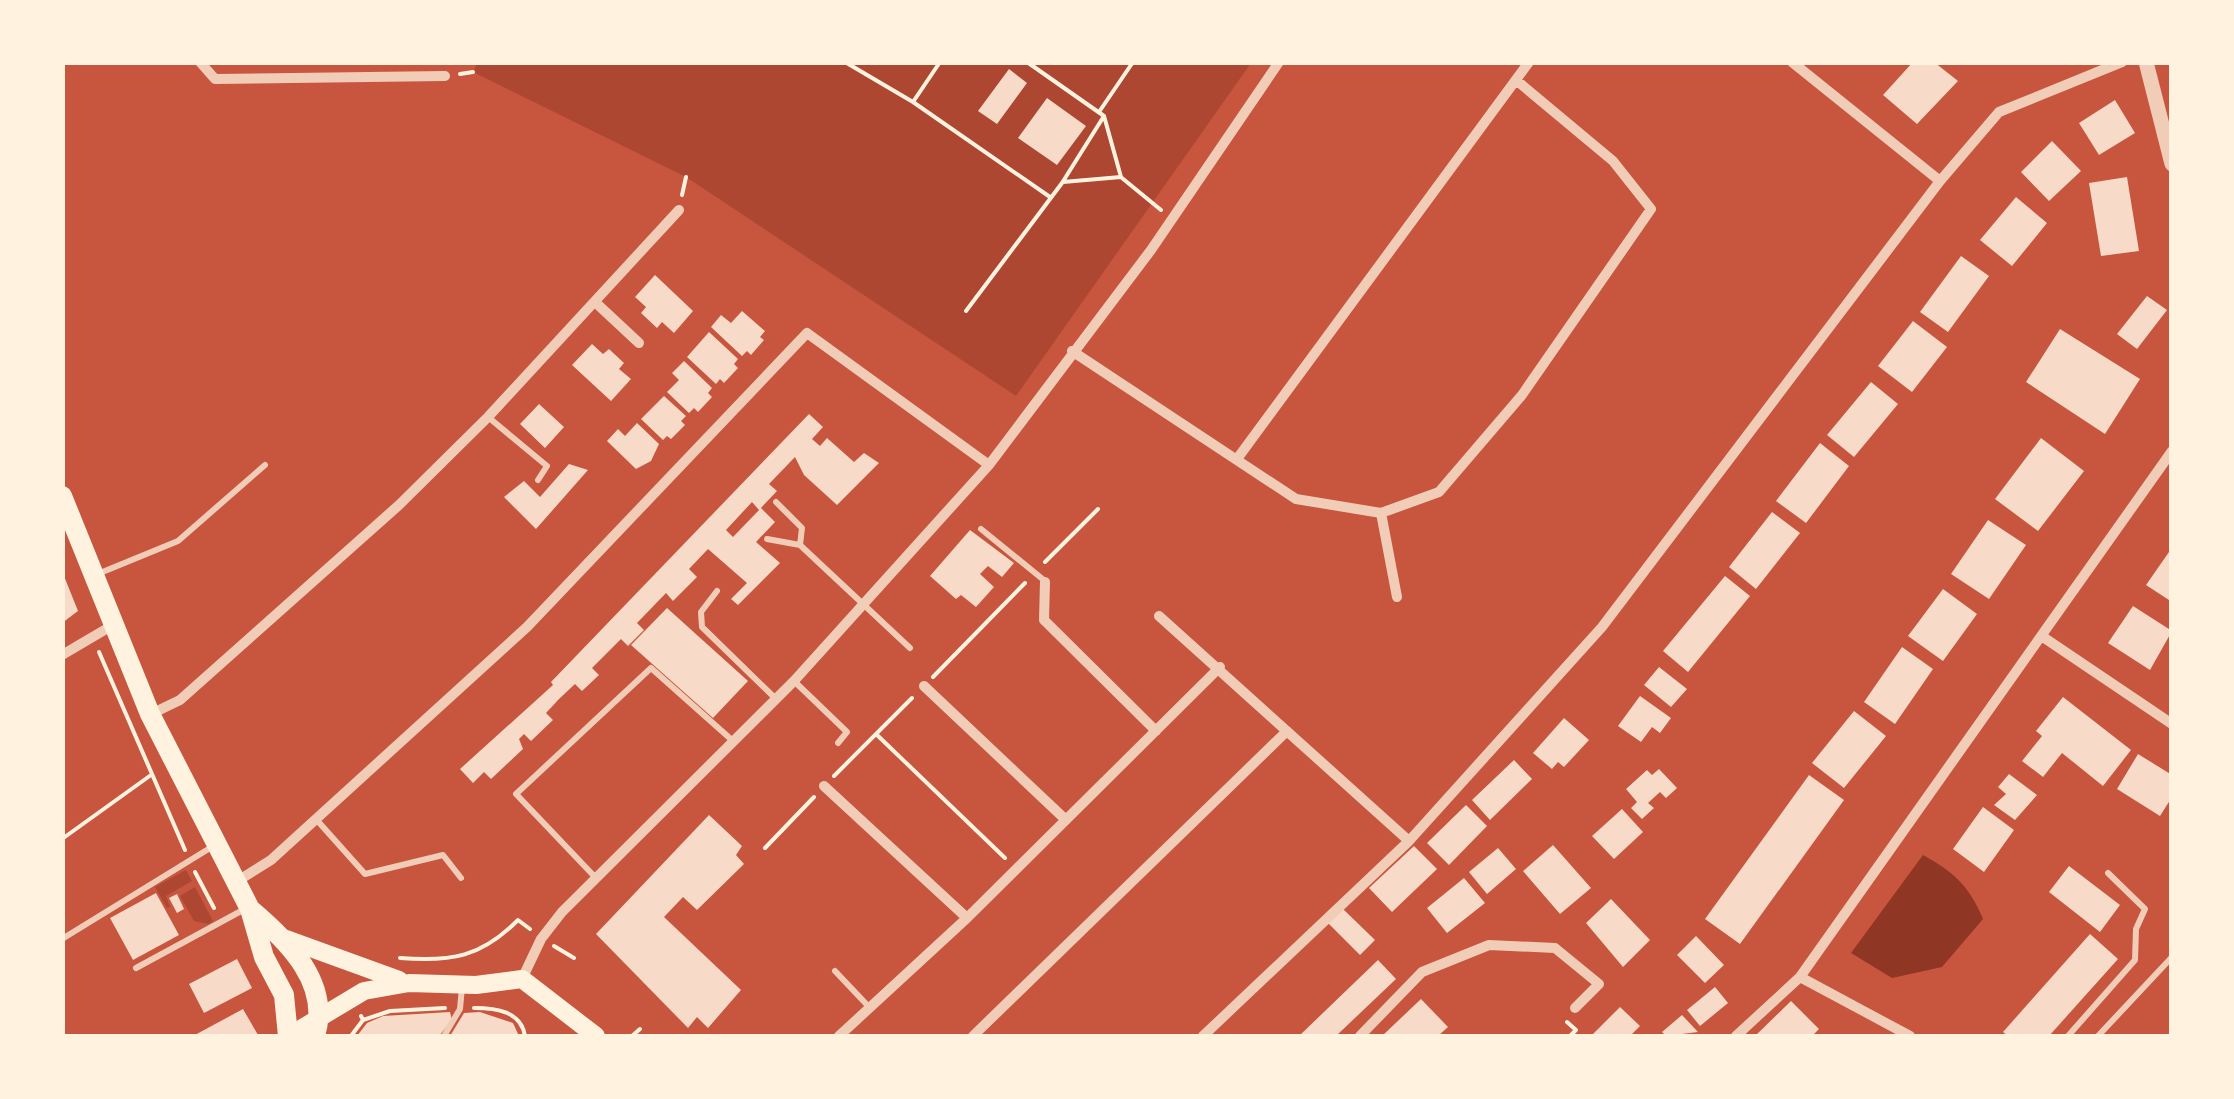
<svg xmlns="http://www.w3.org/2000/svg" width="2234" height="1099" font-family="'PT Sans Narrow',sans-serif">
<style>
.green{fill:#ae4732}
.water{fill:#8f3625}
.building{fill:#f7dbc8}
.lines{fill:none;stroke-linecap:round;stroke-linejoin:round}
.path{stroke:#fff3e0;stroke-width:4}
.service{stroke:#f1ccb7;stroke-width:6}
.minor{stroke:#f1ccb7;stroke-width:10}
.tertiary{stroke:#f1ccb7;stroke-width:15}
.secondary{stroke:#fff3e0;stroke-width:18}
.trunk{stroke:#fff3e0;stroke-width:20}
</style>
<rect width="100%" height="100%" fill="#c8553d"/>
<path class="green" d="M478,62L1251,63L1016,396L686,177L473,72Z
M186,870L192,881L166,896L170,907L167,908L155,887Z
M195,887L213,921L208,924L194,921L180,896Z"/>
<path class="water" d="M1923,855C1954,872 1969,886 1983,919L1942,967L1892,978L1851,953Z"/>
<path class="building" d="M1913,62H1934L1958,81L1917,124L1883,95Z
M1009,69L1027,83L997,124L978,111Z
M1047,98L1086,126L1057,165L1018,138Z
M2115,100L2135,133L2099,155L2079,123Z
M2052,141L2081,171L2049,201L2021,172Z
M2127,177L2139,251L2101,256L2089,183Z
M2016,197L2047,223L2012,266L1980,240Z
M1961,256L1989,276L1948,332L1920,312Z
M655,275L693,311L674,333L662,322L657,328L641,313L646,307L635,297Z
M2147,296L2167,310L2137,349L2117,334Z
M742,311L765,331L760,337L764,340L751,355L747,351L742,356L711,327L721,315L731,323Z
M1913,321L1947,347L1912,392L1878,366Z
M2060,329L2140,379L2105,434L2026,382Z
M709,332L738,359L734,364L738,368L724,383L720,379L716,384L687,357Z
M592,344L603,354L609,349L624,363L619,369L631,379L611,401L572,365Z
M684,361L712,388L708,393L712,397L698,412L694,408L689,413L667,392L679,380L672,373Z
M1871,382L1898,404L1854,457L1827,435Z
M664,396L686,416L681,421L685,425L671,439L667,436L663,440L641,419Z
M539,404L564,427L545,448L520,424Z
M809,414L823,427L812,439L820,446L827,438L854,462L864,453L879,463L837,505L804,475L795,457L769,484L777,491L759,510L752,502L726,530L733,537L761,508L775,522L756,542L780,563L738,605L731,599L747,583L708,549L689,569L697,577L673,601L666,593L637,623L644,630L628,646L621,639L592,668L599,675L582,691L575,684L559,699L546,713L553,720L531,741L524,734L519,739L523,749L491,779L484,772L473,783L460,769L553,685L551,682Z
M637,423L659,444L651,461L636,469L607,441L618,429L625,436Z
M2041,438L2084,471L2038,531L1995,499Z
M1820,443L1849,466L1806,523L1776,501Z
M569,464L588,470L536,529L504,497L524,481L540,497Z
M1772,512L1800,533L1756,589L1729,567Z
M1988,520L2026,545L1989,599L1951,574Z
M970,530L1014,563L1002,577L988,566L980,574L994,587L976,607L961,595L956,599L930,576Z
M2169,552L2172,554V602L2146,585Z
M62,571L78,611L62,623Z
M1725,576L1750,596L1688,672L1663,651Z
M1943,589L1977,614L1943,661L1908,636Z
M2133,606L2172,631L2150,670L2108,643Z
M667,608L748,681L713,718L631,645Z
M1902,647L1933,669L1895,724L1864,702Z
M1659,667L1687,689L1671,707L1644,685Z
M1640,696L1671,718L1660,733L1652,727L1641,742L1618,726Z
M2063,697L2131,750L2103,786L2062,753L2043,777L2022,761L2042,736L2036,731Z
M1854,711L1886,736L1844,788L1812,763Z
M1564,718L1589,740L1564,767L1558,762L1552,769L1533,753Z
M2138,754L2172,775V797L2160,816L2117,789Z
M1514,760L1532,779L1490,820L1472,800Z
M1659,769L1677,788L1666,798L1660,792L1648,803L1654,808L1642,819L1631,808L1637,802L1626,789L1647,770L1652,775Z
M2009,774L2037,795L2015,820L1994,805L2006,794L1998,787Z
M1809,775L1844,800L1740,944L1705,919Z
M1466,805L1487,826L1449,865L1427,843Z
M1983,807L2014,830L1984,872L1953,849Z
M1622,809L1643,832L1614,859L1592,836Z
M709,815L742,846L736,855L744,864L697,910L683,897L664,917L741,990L708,1028L697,1017L688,1028L596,934Z
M1553,845L1591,888L1560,914L1523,871Z
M1414,846L1437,869L1392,912L1369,888Z
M1498,848L1516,869L1487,894L1469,872Z
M2069,866L2120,905L2100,932L2049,892Z
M1464,878L1485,903L1447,933L1427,908Z
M156,893L179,935L133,960L110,918Z
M177,894L184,909L177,913L169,898Z
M1611,899L1650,940L1623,967L1586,923Z
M1343,909L1375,940L1360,955L1328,923Z
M2090,934L2118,959L2049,1036H2008L2003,1032Z
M1696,936L1724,965L1705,983L1677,955Z
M237,959L252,988L204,1013L189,984Z
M1378,960L1396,979L1336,1036H1299Z
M1715,987L1728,1003L1700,1026L1687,1010Z
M1421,999L1448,1027L1438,1036H1382Z
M1791,1001L1819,1029L1812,1036H1755Z
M1620,1007L1640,1026L1630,1036H1591Z
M243,1009L258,1035L193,1036Z
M450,1012L452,1020L439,1036H357L367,1023L383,1016Z
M480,1012L513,1023L519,1036H450L464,1013Z
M1682,1015L1698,1032L1666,1036L1662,1032Z"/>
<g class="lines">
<path class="path" d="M845,62L913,102
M940,62L913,102L1050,197
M1027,62L1104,116L1121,177L1063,182
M460,74L473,72
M1099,112L1133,62
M1122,178L1161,210
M682,195L686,177
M966,311L1062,183L1104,116
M1045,562L1098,509
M99,652L185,850
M933,677L1025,583
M876,734L1005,858
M834,776L912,698
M62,839L151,775
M765,848L814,797
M195,872L214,908
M554,946L574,958
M400,958C452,962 481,957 518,920L530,929
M474,1008C496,1008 521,1011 525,1036
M363,1020L390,1011L445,1008
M1567,1022L1576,1030L1570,1036
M351,1036L363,1020L361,1016
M632,1036L640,1029"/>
<path class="service" d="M488,417L547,466L538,480
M776,502L802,528L800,545L910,648
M981,529L1045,581
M767,539L800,545
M100,573L178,541L265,465
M717,591L701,612L702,627L776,699
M794,681L847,732L838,743
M315,818L365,874L443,855L461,878
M595,877L516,794L651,668L733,741
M62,939L215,845
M136,968L243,910
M835,971L870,1008
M444,1036L460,1009L462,987
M2068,1036L2135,960L2136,929L2145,909L2108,873
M2098,1036L2172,957"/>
<path class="minor" d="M200,62L215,79L445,76
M1792,62L1940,181
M595,302L639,343
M1072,351L1296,499L1381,513L1439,492L1522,395L1651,209L1613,161L1516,80
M1237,459L1529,62
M1381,513L1397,597
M1045,582L1044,620L1156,731
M1159,616L1409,841
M2043,637L2172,724
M62,655L113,625
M924,686L1066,820
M151,714L180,700L399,505L488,417L679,210
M824,786L967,918
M236,882L271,860L527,627L807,333L989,465
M1800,977L1910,1036
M522,979L541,939L562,912L794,681L989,465L1151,250L1279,62
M839,1036L967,918L1220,667
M973,1036L1287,731
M1203,1036L1409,841L1602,627L1940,181L1999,112L2122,62
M1360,1036L1422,972L1489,945L1555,948L1599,984L1575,1008
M1736,1036L1800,977L2172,451"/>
<path class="tertiary" d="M2146,62L2172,164"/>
<path class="secondary" d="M286,939L399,980
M289,1036L364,991L409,983L476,985L522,979L596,1036"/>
<path class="trunk" d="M62,496L150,714L250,909L264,957L284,995L288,1036
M251,910C289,942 331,984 315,1036"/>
</g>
<rect width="2234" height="1099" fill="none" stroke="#fff3e0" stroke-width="130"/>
</svg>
